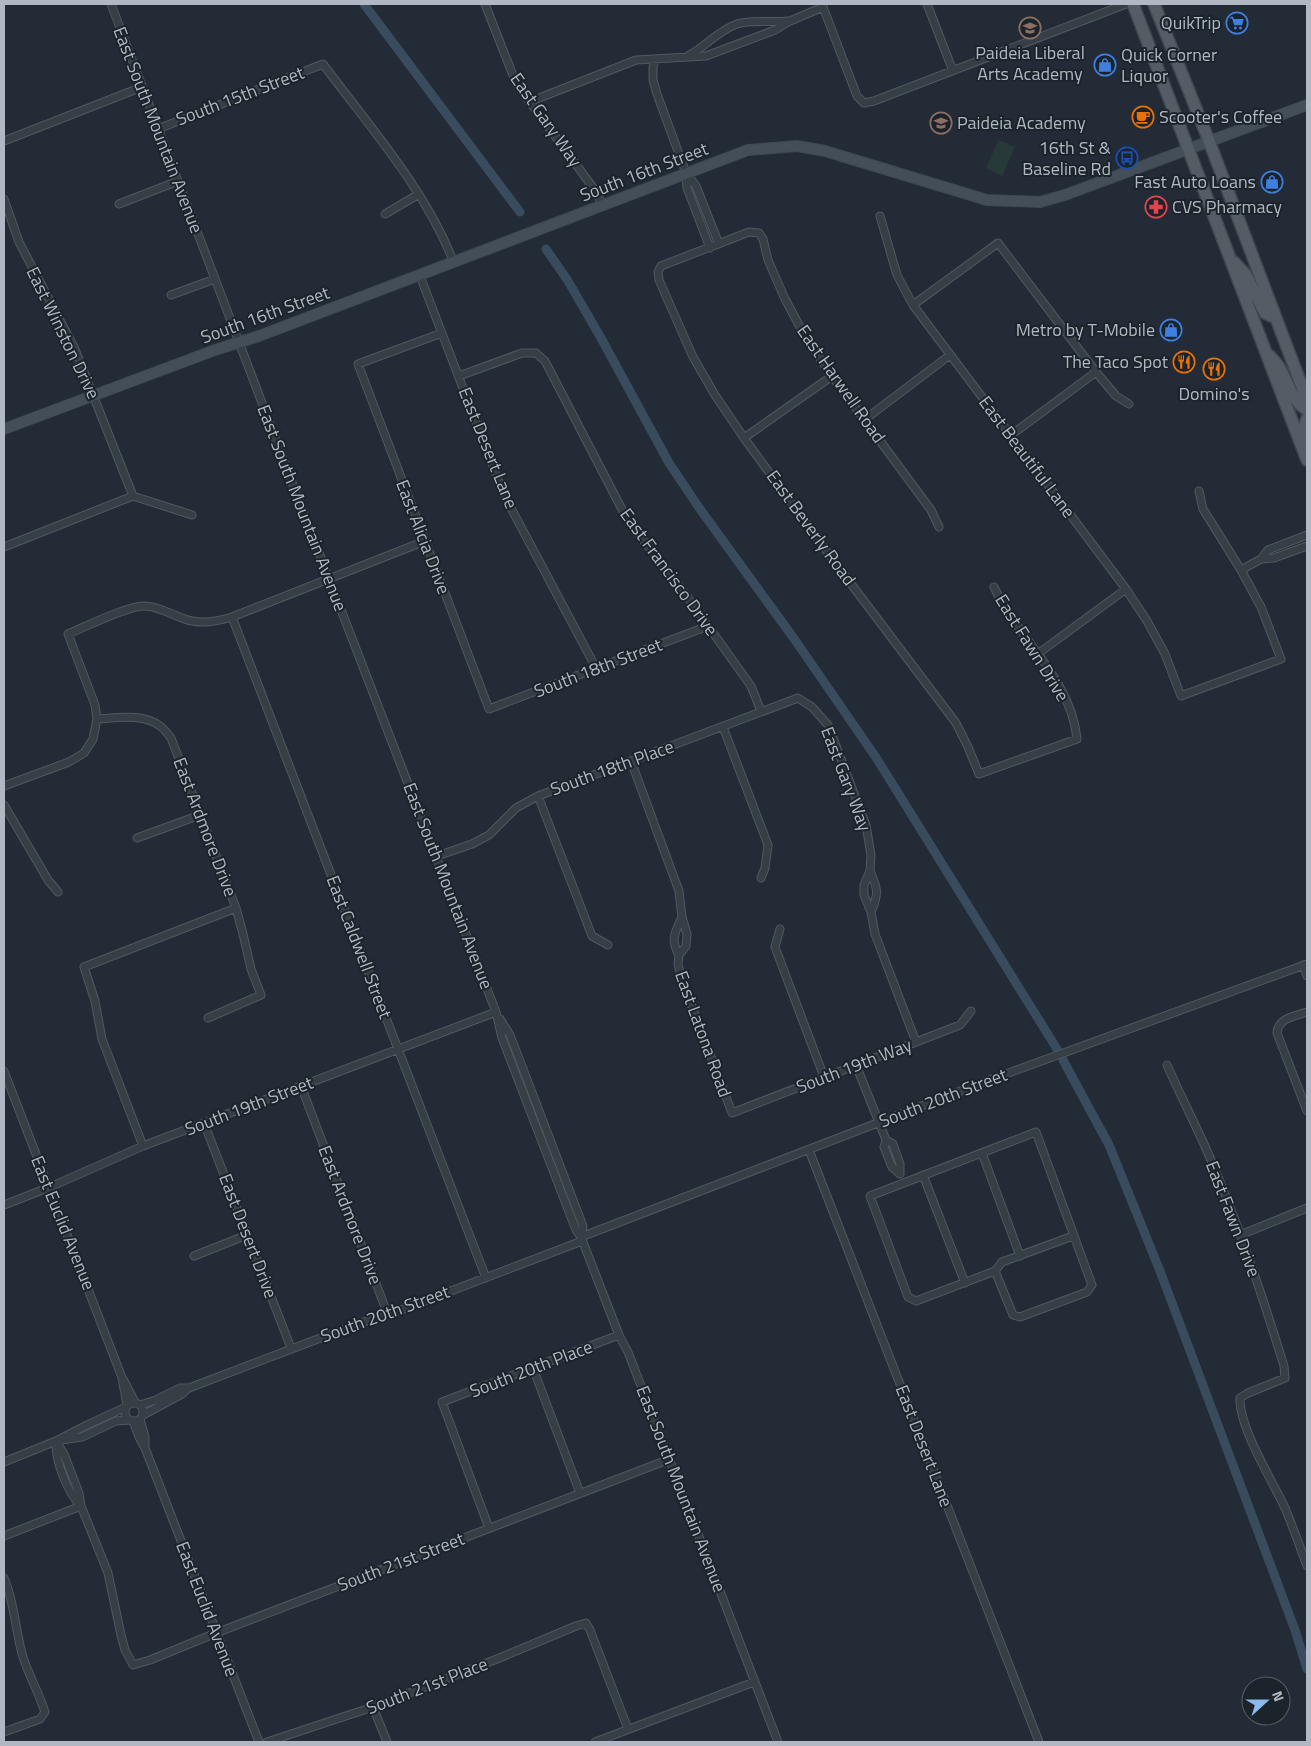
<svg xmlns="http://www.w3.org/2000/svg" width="1311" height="1746" font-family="'Titillium Web',sans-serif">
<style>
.green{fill:#273a39}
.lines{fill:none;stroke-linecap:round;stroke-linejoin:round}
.canal{stroke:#394c5d;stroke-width:9}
.street-casing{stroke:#505961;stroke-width:9}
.secondary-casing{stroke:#3f4750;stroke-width:12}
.primary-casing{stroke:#3f4750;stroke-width:14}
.street{stroke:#363e46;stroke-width:7}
.secondary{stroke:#444e59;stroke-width:10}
.primary{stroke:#545d66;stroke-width:11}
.labels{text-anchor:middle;stroke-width:4;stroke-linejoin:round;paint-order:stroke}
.poi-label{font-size:18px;fill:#b0b9c3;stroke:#1b232b;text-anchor:end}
.street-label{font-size:18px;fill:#b0b9c3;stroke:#1b232b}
</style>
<rect width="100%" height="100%" fill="#232c36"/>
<path class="green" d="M999,140L1015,147L1002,176L986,168Z"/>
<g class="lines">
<path class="canal" d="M364,4L520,212
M546,249L568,281L601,338L669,463L700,509L795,640L877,759L1057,1049
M1063,1060L1109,1145L1160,1271L1295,1630L1307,1669"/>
<g class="street-casing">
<path id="street" d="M111,4L301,506L496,1012L502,1038L576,1230L581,1237L619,1335L628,1352L778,1742
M485,4L516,83L597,193L602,205
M927,4L953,71
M688,56C705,47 719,30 737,24C752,19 771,23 787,21
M655,59L653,67V80L657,94L686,173L696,186L719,244
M529,102L636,60L706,56L775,30L790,21L823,7L857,96L864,103L874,101L1126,4
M158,129L323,64C369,126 426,190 454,263
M4,141L142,87
M686,173L687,188L710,248
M4,199L19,242L74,347L133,496
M119,204L178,181
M385,214L419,194
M880,216L897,275L913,305L1126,589L1147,621L1165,654L1181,696L1281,659L1261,607L1241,570L1203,509L1199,491
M420,276L504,495L596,668
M171,295L215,279
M913,305L998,243L1096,372L1116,396L1129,404
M442,333L358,364L489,709L708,626
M459,376L522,353H536L545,361L628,521L678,584L751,686L761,711
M864,420L950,355
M1011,435L1096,372
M744,438L832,376
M939,527L931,510L832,376L806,338L785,299L768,260L763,239L759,233L749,232L661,266L658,272L659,280L693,357L715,395L744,438L836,564L956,723L968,747L979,774L1077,739C1071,678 1018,639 994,587
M4,547L133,496L192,515
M1261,559L1274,558L1307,546
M1241,570L1261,559L1268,550L1307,535
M232,617L486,1278
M1039,653L1126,589
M97,719C117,718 143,713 160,726C164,729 168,734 171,738L236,908L243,934L251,969L261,995L208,1018
M723,727L768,845L765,868L761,878
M631,761L679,891L682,917L687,934L686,946L679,955L678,964L681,977L732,1113L960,1025L971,1011
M4,786L69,762L84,753L93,739L97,719L95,705L68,634C85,627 129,605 145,606C157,606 171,614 182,618C199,625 215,622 232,617L425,541
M538,796L592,936L608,945
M4,805L48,880L58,892
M137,838L200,815
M437,856L472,844L489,835L516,808L538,796L798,698L812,707L828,725L866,825L871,855L870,871L864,885V895L871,912L875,934L916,1042
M870,871C878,889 879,894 871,912
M780,929L775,947L824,1077
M679,955C670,940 675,932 682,917
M1303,965L1307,976
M1307,1012C1295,1016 1278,1018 1277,1033L1307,1111
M500,1019L510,1035L583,1226L581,1237
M856,1065L886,1140L893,1144L900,1164V1174L892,1167L884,1147L886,1140
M1167,1065C1179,1092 1192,1118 1204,1144C1236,1216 1261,1291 1284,1366L1285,1378L1248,1393L1240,1398C1239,1428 1272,1480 1285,1508C1293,1527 1300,1547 1307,1566
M4,1071L121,1375L135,1402
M301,1086L388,1315
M204,1123L291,1348
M143,1146L102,1039L95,1001L84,967L236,908
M809,1150L1039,1742
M982,1153L1020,1256
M923,1175L965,1283
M4,1205L50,1187L143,1146L496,1012
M1240,1235L1307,1208
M581,1237L984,1082L1307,964
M194,1256L247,1235
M995,1271L1013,1315L1020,1317L1087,1292L1092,1285L1036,1132L870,1196L908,1297L916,1301L995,1271L1002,1262L1073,1236
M533,1368L580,1493
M122,1378L127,1405
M125 1412a9 9 0 1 1 18 0a9 9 0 1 1-18 0Z
M140,1405L156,1400L180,1388H189L360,1323L388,1315L582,1241
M143,1415L182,1394L188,1388
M140,1419L145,1437V1447
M133,1421L140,1439L145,1448L259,1742
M61,1440L82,1437L116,1421L130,1420
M56,1441L64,1454L79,1493L81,1506L108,1573L121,1635L125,1650L133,1665L150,1660L216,1633L670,1459
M56,1441C55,1461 67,1492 81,1506
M4,1462L56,1441L87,1425L126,1407
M489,1528L442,1402L619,1335
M4,1536L81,1506
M4,1578C15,1603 15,1631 23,1657C29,1676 39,1693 45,1712L40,1719L4,1732
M373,1707L387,1742
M267,1742L373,1707L497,1659L576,1626L586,1623L590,1630L628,1729
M595,1742L754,1682"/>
</g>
<g class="secondary-casing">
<path id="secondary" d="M4,429L215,350L259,336L748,150L797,146L825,151L987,200L1040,202L1065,195L1307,105"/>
</g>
<g class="primary-casing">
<path id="primary" d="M1133,4L1307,460
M1154,4L1209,141L1307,400
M1234,262L1246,275L1265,313L1271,316H1275
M1270,356C1273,360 1278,364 1280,369C1289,384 1291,400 1307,410
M1302,442V432L1307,419"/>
</g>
<use href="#street" class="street"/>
<use href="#secondary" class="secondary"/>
<use href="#primary" class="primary"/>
</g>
<defs>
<g id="supermarket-ring" transform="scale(1.125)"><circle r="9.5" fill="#1b232b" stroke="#3f7fe0" stroke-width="1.5"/><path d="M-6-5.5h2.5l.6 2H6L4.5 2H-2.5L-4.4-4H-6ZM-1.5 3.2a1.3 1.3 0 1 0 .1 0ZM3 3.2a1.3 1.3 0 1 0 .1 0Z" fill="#3f7fe0"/></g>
<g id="school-ring" transform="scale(1.125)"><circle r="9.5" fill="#1b232b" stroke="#8d6e63" stroke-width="1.5"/><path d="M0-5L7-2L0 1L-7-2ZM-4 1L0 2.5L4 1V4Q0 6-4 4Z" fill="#8d6e63"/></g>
<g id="shop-ring" transform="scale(1.125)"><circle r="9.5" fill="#1b232b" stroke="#3f7fe0" stroke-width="1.5"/><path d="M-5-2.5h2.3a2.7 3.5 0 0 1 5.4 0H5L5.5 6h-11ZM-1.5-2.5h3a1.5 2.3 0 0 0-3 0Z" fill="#3f7fe0"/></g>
<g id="cafe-ring" transform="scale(1.125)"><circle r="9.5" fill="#1b232b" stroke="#e8710a" stroke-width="1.5"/><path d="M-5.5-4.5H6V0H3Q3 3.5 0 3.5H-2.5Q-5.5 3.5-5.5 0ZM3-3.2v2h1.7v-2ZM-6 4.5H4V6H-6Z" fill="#e8710a"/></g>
<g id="bus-ring" transform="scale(1.125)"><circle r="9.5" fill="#1b232b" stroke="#1a4fb4" stroke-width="1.5"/><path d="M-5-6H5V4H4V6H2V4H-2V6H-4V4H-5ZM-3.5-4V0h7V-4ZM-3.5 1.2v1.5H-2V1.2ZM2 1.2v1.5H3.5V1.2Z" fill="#1a4fb4"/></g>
<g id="pharmacy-ring" transform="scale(1.125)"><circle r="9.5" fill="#1b232b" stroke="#e0444e" stroke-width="1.5"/><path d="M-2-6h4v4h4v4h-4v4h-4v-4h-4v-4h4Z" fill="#e0444e"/></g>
<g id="restaurant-ring" transform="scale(1.125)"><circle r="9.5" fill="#1b232b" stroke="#e8710a" stroke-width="1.5"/><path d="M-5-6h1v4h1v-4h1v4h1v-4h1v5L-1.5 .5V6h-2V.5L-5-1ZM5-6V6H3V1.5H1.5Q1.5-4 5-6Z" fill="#e8710a"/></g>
</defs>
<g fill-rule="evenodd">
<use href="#supermarket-ring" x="1237" y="23"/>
<use href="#school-ring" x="1030" y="28"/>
<use href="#shop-ring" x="1105" y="65"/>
<use href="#cafe-ring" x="1143" y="117"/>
<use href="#school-ring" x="941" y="123"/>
<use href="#bus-ring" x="1127" y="158"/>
<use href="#shop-ring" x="1272" y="182"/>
<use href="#pharmacy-ring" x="1156" y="207"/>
<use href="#shop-ring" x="1171" y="330"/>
<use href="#restaurant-ring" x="1184" y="362"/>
<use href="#restaurant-ring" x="1214" y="369"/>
</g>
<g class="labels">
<g class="poi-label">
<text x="1221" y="29">QuikTrip</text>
<text x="1030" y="59" text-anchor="middle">Paideia Liberal<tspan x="1030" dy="21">Arts Academy</tspan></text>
<text x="1121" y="61" text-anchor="start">Quick Corner<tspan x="1121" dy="21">Liquor</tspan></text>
<text x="1159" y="123" text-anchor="start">Scooter's Coffee</text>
<text x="957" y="129" text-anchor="start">Paideia Academy</text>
<text x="1111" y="154">16th St &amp;<tspan x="1111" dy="21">Baseline Rd</tspan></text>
<text x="1256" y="188">Fast Auto Loans</text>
<text x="1172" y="213" text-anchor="start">CVS Pharmacy</text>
<text x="1155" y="336">Metro by T-Mobile</text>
<text x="1168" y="368">The Taco Spot</text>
<text x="1214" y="400" text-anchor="middle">Domino's</text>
</g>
<g class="street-label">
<text transform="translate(240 96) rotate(-21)" y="6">South 15th Street</text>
<text transform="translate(546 120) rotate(55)" y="6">East Gary Way</text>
<text transform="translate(158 130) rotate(69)" y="6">East South Mountain Avenue</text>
<text transform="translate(644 172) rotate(-21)" y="6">South 16th Street</text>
<text transform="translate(265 315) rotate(-20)" y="6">South 16th Street</text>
<text transform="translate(63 333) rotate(64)" y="6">East Winston Drive</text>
<text transform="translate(841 384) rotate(55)" y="6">East Harwell Road</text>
<text transform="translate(488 448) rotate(68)" y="6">East Desert Lane</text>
<text transform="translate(1027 457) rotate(53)" y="6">East Beautiful Lane</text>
<text transform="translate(302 508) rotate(69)" y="6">East South Mountain Avenue</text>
<text transform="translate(811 528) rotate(54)" y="6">East Beverly Road</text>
<text transform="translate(423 537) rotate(69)" y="6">East Alicia Drive</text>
<text transform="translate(669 572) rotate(54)" y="6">East Francisco Drive</text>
<text transform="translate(1032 648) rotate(58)" y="6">East Fawn Drive</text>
<text transform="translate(598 668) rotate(-21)" y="6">South 18th Street</text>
<text transform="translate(612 768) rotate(-20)" y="6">South 18th Place</text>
<text transform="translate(846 779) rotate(69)" y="6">East Gary Way</text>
<text transform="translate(205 827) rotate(69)" y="6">East Ardmore Drive</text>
<text transform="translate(448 886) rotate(69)" y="6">East South Mountain Avenue</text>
<text transform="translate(359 947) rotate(69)" y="6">East Caldwell Street</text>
<text transform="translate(703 1034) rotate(70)" y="6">East Latona Road</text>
<text transform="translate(854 1066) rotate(-21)" y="6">South 19th Way</text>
<text transform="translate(943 1098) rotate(-21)" y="6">South 20th Street</text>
<text transform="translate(249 1106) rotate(-21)" y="6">South 19th Street</text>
<text transform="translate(350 1215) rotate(69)" y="6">East Ardmore Drive</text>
<text transform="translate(1233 1219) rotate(69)" y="6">East Fawn Drive</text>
<text transform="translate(63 1223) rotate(68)" y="6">East Euclid Avenue</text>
<text transform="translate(248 1236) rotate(69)" y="6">East Desert Drive</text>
<text transform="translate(385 1314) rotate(-20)" y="6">South 20th Street</text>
<text transform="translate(531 1369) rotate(-21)" y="6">South 20th Place</text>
<text transform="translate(924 1446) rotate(69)" y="6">East Desert Lane</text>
<text transform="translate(681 1489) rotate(69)" y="6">East South Mountain Avenue</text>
<text transform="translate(401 1562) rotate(-21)" y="6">South 21st Street</text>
<text transform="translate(207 1609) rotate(69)" y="6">East Euclid Avenue</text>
<text transform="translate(427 1686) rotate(-21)" y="6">South 21st Place</text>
</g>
</g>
<rect width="1311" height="1746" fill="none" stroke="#b0b9c3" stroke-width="10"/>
<g transform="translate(1266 1701) rotate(69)"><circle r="24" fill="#1b232b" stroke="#575f68"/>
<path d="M0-4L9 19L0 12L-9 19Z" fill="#8cbaec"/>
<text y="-8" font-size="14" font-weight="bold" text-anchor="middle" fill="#b0b9c3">N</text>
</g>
</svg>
